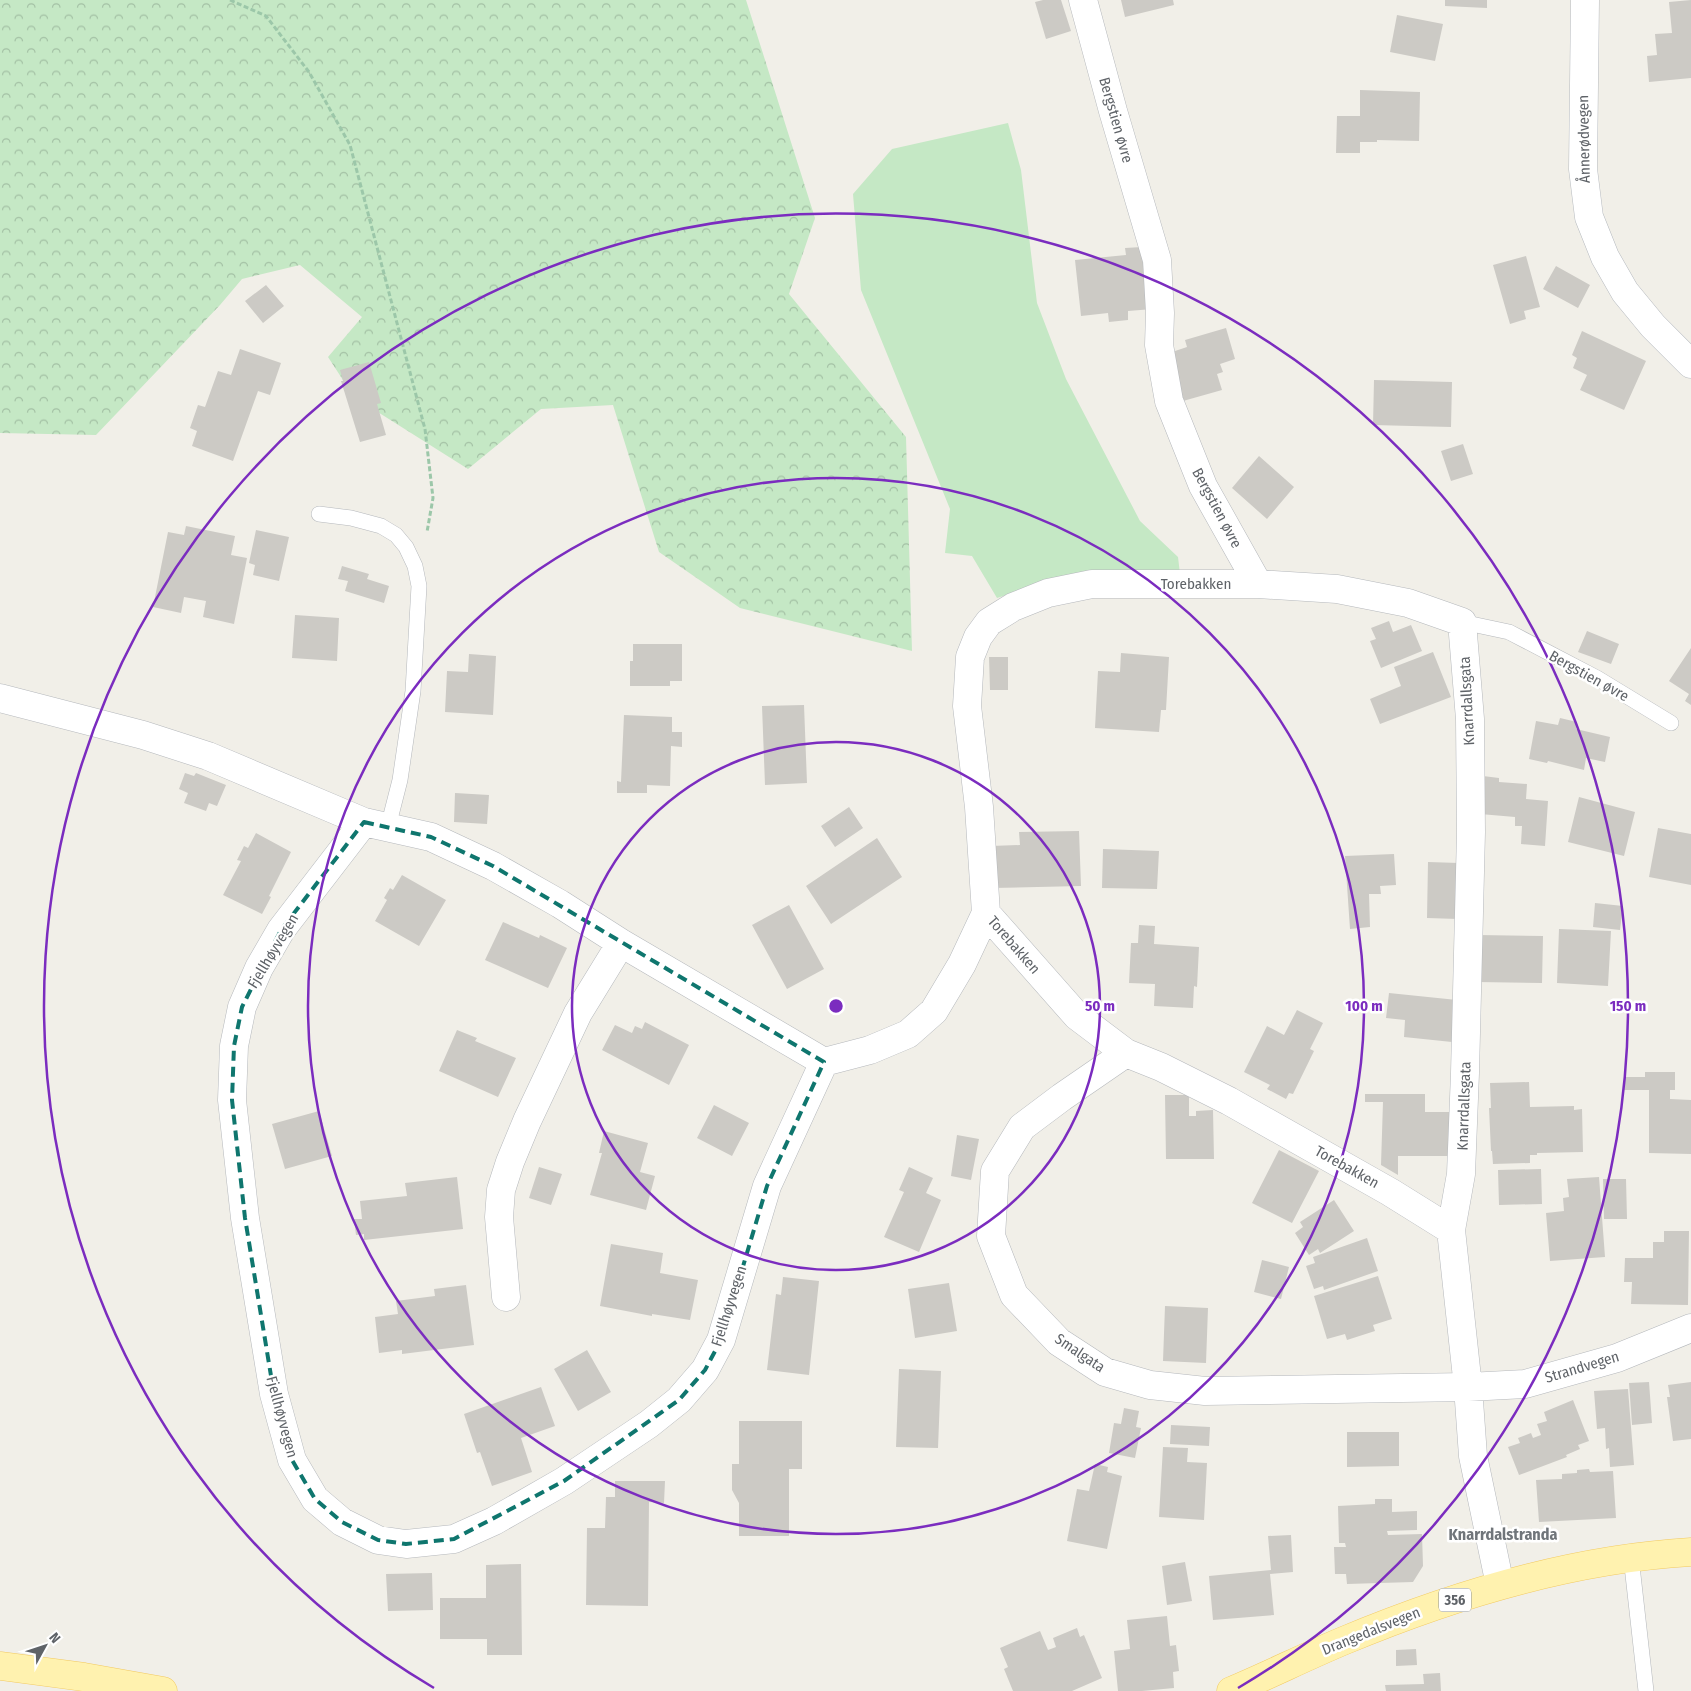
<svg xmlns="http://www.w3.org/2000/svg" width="1691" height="1691" font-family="'Fira Sans Condensed',sans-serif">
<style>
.forest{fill:url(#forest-crowns)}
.green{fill:#c5e8c5}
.building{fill:#cccac5}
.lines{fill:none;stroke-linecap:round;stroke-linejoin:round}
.service-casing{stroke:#b5b8bc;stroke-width:16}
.minor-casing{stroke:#b5b8bc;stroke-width:29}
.secondary-casing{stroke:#b6babf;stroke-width:29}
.primary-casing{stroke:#f2c960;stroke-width:29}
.path{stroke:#9cc7a9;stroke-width:3;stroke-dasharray:5 2.5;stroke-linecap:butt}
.service{stroke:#fff;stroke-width:15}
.minor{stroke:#fff;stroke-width:28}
.secondary{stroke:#fff;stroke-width:28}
.primary{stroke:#fff2af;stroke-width:28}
.marked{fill:none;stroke:#0f766e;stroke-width:4;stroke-dasharray:10 6;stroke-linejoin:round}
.ring{fill:none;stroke:#7b2cbf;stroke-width:2.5}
.labels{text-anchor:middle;stroke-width:5;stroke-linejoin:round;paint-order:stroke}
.shield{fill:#fff;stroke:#8f9295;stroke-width:1}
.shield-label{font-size:14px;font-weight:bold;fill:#5f6368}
.street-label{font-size:15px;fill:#5f6368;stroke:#fff}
.neighbourhood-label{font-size:16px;font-weight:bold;fill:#70757a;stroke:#fff}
.centre{fill:#7b2cbf;stroke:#fff;stroke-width:2.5}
.ring-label{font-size:15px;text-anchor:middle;font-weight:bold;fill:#7b2cbf;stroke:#fff;stroke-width:5;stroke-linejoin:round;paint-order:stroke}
</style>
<defs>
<pattern id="forest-crowns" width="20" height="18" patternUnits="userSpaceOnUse" patternTransform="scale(1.25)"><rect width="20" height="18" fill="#c5e8c5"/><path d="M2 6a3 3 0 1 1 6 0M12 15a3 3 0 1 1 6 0" fill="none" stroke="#a3c0a4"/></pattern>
</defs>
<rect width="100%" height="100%" fill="#f1efe8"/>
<path class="forest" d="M0,0H746L815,218L789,294L906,437L912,651L740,608L659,552L613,405L541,409L468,469L354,397L328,357L362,317L300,265L242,279L220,305L96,435L0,433Z"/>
<path class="green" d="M1008,123L1021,170L1037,303L1066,379L1140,521L1178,557L1180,574L1046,582L997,598L972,556L945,553L950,509L861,290L853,194L892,149Z"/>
<path class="building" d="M1043,0H1061L1071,31L1046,39L1035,2Z
M1121,0H1173L1174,5L1125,17Z
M1445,0H1487V8L1445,6Z
M1691,0V78L1649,82L1647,56L1657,55L1655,34L1672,33L1669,2Z
M1397,15L1443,24L1435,61L1390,52Z
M1360,90L1420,92L1419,141L1377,140V142H1360V153H1336L1337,116H1360Z
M1142,247L1153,309L1128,311V320L1109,322L1108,313L1081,316L1075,260L1126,255L1125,248Z
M1526,256L1540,307L1524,311L1526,319L1510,324L1493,265Z
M1556,266L1590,285L1578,308L1543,289Z
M266,285L284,306L263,323L245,301Z
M1226,328L1235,359L1220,364L1223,372L1217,374L1222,390L1183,401L1169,353L1187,347L1185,340Z
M1582,331L1646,361L1624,410L1580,390L1587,375L1573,368L1577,358L1572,355Z
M240,349L281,363L270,395L258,391L233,461L192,446L197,431L190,428L198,405L205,407L218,371L231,375Z
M369,362L381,403L377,404L386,435L360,442L341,381H343L340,370Z
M1374,380L1452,382L1451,427L1373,425Z
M1463,444L1473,474L1451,481L1441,451Z
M1259,456L1294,487L1267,519L1232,488Z
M186,526L235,536L231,555L247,558L234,624L203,617L206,601L184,597L181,613L153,607L168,532L184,535Z
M256,530L289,537L279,581L253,575L255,565L249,563Z
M342,566L369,574L367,579L389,586L384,603L345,591L348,581L338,579Z
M295,615L339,618L337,661L292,658Z
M1389,621L1393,632L1411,625L1422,651L1381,668L1370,641L1376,639L1371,628Z
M1587,631L1619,644L1611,664L1578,652Z
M633,644H682V681H670V686H630V661H633Z
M1691,648V705L1685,701L1689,694L1669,681Z
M1433,652L1451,697L1380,724L1370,699L1401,686L1394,667Z
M1121,653L1169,657L1166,710H1161L1159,732L1095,728L1098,671L1120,672Z
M469,654L496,656L493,715L445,712L447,671L468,672Z
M989,657H1008V690H990Z
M804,705L807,783L765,785L762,706Z
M624,715L672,717V732H682V747L671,746L670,786L647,785V793H617V781L621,782Z
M1560,718L1577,722L1576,729L1610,737L1605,762L1586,758L1584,770L1548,761L1547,763L1529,759L1536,721L1558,725Z
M185,773L194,776L196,773L226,785L217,806L209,803L206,811L184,803L188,793L179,789Z
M1483,776L1499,778V782L1527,784L1526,799L1548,801L1545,846L1521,844L1522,826H1515V817L1480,814Z
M455,793L489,795L487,824L454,822Z
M1579,797L1635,812L1624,856L1568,842Z
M849,807L863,828L835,847L821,826Z
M1658,828L1691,834V885L1649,877Z
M1079,831L1081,886L992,888L991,846L1020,845L1019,832Z
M256,833L291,852L269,896L271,897L262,914L223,895L241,861L237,860L244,846L248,848Z
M877,838L902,877L831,924L806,886Z
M1103,849L1159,851L1157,889L1102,888Z
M1394,854L1396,885L1380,886L1381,894H1369L1370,927L1350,929L1345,856Z
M1428,862L1459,863L1458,919L1427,918Z
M402,875L446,900L419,946L375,921L387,900L384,898L390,888L393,890Z
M1595,903L1623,906L1620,930L1593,927Z
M789,905L824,969L787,989L752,925Z
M503,922L539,938L540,935L567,948L548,988L485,960Z
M1139,925L1155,926L1154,944L1199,947L1197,987L1194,986L1193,1008L1154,1006L1155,984L1129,983L1131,943H1138Z
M1559,929L1611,931L1608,986L1557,983Z
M1477,935L1543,936L1542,983L1477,982Z
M1389,993L1457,1000L1452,1042L1404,1037L1405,1020L1386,1018Z
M1297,1010L1323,1023L1310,1049L1314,1051L1293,1094L1289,1093L1286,1099L1267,1089L1270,1085L1244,1072L1267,1026L1284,1035Z
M645,1022L689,1045L669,1085L602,1050L615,1025L632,1033L635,1026L642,1029Z
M457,1030L477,1038L475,1041L516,1058L498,1097L439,1071Z
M1645,1072H1675V1090H1670V1099L1691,1100V1154L1649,1153V1090H1624L1625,1077H1645Z
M1529,1082L1530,1107L1574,1106V1110L1582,1109L1583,1152L1537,1153V1155H1530V1163L1493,1164L1492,1151H1491L1489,1108H1491L1490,1083Z
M1365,1094H1425V1112H1451L1452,1156H1398V1175L1381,1165L1383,1102H1365Z
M1165,1095H1189V1116H1196V1111L1213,1110L1214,1159H1166Z
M714,1105L749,1123L732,1156L697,1138Z
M319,1111L332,1156L285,1169L272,1124Z
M604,1131L648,1143L640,1172L655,1176L646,1210L590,1195L602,1153H599Z
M957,1135L979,1139L971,1180L951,1176Z
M1279,1150L1319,1171L1292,1223L1252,1203Z
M539,1167L562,1174L551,1205L529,1198Z
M909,1167L933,1178L926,1193L941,1200L919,1252L884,1237L904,1192L899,1190Z
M1541,1169L1542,1204L1499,1205L1498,1170Z
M457,1177L463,1229L364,1240V1234L356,1235L354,1219H362L360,1201L407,1196L405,1183Z
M1599,1177L1605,1257L1550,1261L1546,1213L1564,1211L1563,1198L1569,1197L1567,1179Z
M1603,1179H1626L1627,1219H1604Z
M1334,1200L1354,1231L1320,1253L1318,1249L1309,1255L1295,1233L1303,1227L1300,1222Z
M1664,1231H1689L1688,1305L1631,1304L1632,1282H1624L1625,1258H1653V1242H1664Z
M1367,1238L1378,1271L1324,1290L1323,1286L1314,1289L1306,1266L1315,1263L1313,1257Z
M611,1244L663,1253L660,1273L698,1280L690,1320L652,1314V1316L600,1306Z
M1262,1260L1289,1267L1281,1299L1254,1292Z
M1378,1276L1392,1319L1373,1325L1375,1331L1347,1340L1345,1334L1327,1339L1314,1296Z
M783,1277L819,1281L809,1375L767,1370L776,1294L781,1295Z
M949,1283L957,1331L915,1338L908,1289Z
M466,1285L474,1345L402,1354V1350L379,1353L375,1317L398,1314L396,1301L435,1296L434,1289Z
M1165,1306L1208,1308L1206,1363L1163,1361Z
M587,1350L611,1392L578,1411L554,1369Z
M899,1369L941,1371L938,1448L896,1447Z
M1649,1382L1652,1423L1632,1425L1629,1383Z
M1691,1382V1439L1673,1441L1667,1397H1670L1668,1385Z
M541,1387L555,1426L521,1438L532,1472L492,1486L480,1452L477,1453L464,1414Z
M1628,1389L1634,1465L1610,1467L1609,1448L1606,1449L1605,1428L1597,1429L1594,1391Z
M1573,1400L1589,1441L1578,1445L1580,1449L1566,1455L1567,1457L1519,1475L1508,1447L1520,1443L1518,1438L1531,1433L1533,1438L1541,1435L1537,1424L1547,1421L1544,1412Z
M1124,1408L1139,1411L1136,1427L1141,1428L1135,1458L1109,1453L1114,1423L1121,1424Z
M739,1421H802V1469H789V1536H739V1503L732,1490V1464H739Z
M1171,1425L1210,1427L1209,1446L1170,1444Z
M1347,1432H1399V1466L1347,1467Z
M1163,1447L1188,1448L1187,1462L1207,1463L1204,1520L1159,1517Z
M1095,1464L1108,1467L1107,1472L1122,1476L1107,1549L1067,1541L1077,1489L1089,1491Z
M1589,1469L1590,1472L1613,1471L1616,1518L1539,1522L1536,1480L1562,1479V1474L1577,1473V1470Z
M615,1481H665L664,1503L649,1502L648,1606L586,1605L587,1528H605L606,1497H615Z
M1375,1499H1392V1512L1417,1511V1530L1387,1531L1388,1535L1422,1534L1423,1566L1413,1582L1347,1584L1346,1574H1335L1334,1547H1346L1345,1543H1339L1338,1506L1375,1504Z
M1291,1535L1293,1572L1270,1574L1274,1615L1213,1620L1209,1576L1271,1570L1268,1536Z
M1185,1562L1192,1601L1167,1605L1162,1566Z
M521,1564L522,1655H487V1639H440V1598H486V1565Z
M432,1573L433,1610L388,1611L386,1574Z
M1167,1616L1170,1646L1176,1645L1179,1671L1173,1672L1174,1688L1142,1691H1118L1114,1651L1130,1649L1127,1620Z
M1077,1628L1080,1637L1084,1635L1102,1678L1072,1691H1013L1004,1669L1008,1667L1000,1648L1040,1631L1048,1650L1056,1647L1053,1638Z
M1416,1649L1417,1665L1396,1666V1650Z
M1440,1673L1441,1691H1386L1385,1685L1424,1684L1423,1674Z"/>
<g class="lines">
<g class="service-casing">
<path id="service" d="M319,514L351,518L381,526L396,535L406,547L415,566L419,586L413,691L400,780L388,827
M1462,622L1509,632L1597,678L1671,723
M1631,1557L1646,1691"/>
</g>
<g class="minor-casing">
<path id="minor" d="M1083,0L1113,111L1157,260L1160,313L1159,345L1169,401L1203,486L1258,584
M0,698L143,735L208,756L364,822L431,837L493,866L560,904L621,943L824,1062
M364,822L281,930L259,968L242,1007L234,1046L232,1100L245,1218L274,1394L292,1460L315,1499L342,1522L378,1540L406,1544L454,1539L494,1521L564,1481L649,1424L679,1400L705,1370L721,1340L767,1186L824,1062L870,1050L908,1034L934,1011L962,964L986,913
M1126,1053L1062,1097L1022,1127L995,1171L991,1236L1014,1295L1059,1342L1105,1372L1150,1385L1205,1391L1468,1387L1525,1384L1617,1358L1691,1328
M1451,1230L1390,1192L1229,1101L1161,1067L1126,1053L1077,1016L986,913L979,807L967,706L970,657L978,637L989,622L1013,607L1048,593L1092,584H1258L1337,589L1408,603L1462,622L1470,719L1471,832L1465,1073L1461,1174L1451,1230L1468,1387L1473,1456L1500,1585
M506,1297L499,1217L501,1190L510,1162L527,1121L578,1013L621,943"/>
</g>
<g class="secondary-casing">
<path id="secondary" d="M1585,0L1583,169L1589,217L1605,257L1625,292L1653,326L1691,364"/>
</g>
<g class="primary-casing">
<path id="primary" d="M0,1666L84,1677L163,1691
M1231,1691C1269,1675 1305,1657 1343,1641C1453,1595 1571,1559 1691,1552"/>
</g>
<path class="path" d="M230,0L266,16L309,72L350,145L425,429L433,498L427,532"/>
<use href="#service" class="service"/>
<use href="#minor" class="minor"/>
<use href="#secondary" class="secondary"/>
<use href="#primary" class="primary"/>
</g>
<path class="marked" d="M364,822L431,837L493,866L824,1062L767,1186L721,1340L705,1370L679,1400L564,1481L454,1539L406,1544L378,1540L342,1522L315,1499L292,1460L274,1394L245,1218L232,1100L234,1046L242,1007L281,930Z"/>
<g class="ring">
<circle cx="836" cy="1006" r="264"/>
<circle cx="836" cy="1006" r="528"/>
<path d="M434 1688A792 792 0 1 1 1238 1688"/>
</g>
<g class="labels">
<rect class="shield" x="1439" y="1588.5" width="32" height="23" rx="4"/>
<g class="shield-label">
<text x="1455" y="1605">356</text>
</g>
<g class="street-label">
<text transform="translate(1116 120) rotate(74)" y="5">Bergstien øvre</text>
<text transform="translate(1584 139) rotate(-91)" y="5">Ånnerødvegen</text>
<text transform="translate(1217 508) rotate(62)" y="5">Bergstien øvre</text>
<text x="1196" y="589">Torebakken</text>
<text transform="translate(1589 676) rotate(29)" y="5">Bergstien øvre</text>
<text transform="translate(1467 701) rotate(-93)" y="5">Knarrdallsgata</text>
<text transform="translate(1014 945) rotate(49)" y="5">Torebakken</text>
<text transform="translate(273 951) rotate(-59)" y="5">Fjellhøyvegen</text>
<text transform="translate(1464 1106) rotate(-88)" y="5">Knarrdallsgata</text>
<text transform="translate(1347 1167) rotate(29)" y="5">Torebakken</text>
<text transform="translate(729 1306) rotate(-72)" y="5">Fjellhøyvegen</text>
<text transform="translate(1080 1353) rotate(34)" y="5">Smalgata</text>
<text transform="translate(1582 1367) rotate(-17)" y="5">Strandvegen</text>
<text transform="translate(282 1417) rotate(75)" y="5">Fjellhøyvegen</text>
<text transform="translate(1371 1631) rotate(-22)" y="5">Drangedalsvegen</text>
</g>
<g class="neighbourhood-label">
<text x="1503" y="1540">Knarrdalstranda</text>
</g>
</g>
<circle cx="836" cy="1006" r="8" class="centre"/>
<g class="ring-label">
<text x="1100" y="1011">50 m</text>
<text x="1364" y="1011">100 m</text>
<text x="1628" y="1011">150 m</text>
</g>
<g transform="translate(45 1646) rotate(50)" stroke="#ffffff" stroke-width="4" paint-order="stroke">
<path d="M0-4L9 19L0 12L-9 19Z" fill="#5f6368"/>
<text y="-8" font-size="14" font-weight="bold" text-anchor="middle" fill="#5f6368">N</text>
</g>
</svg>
